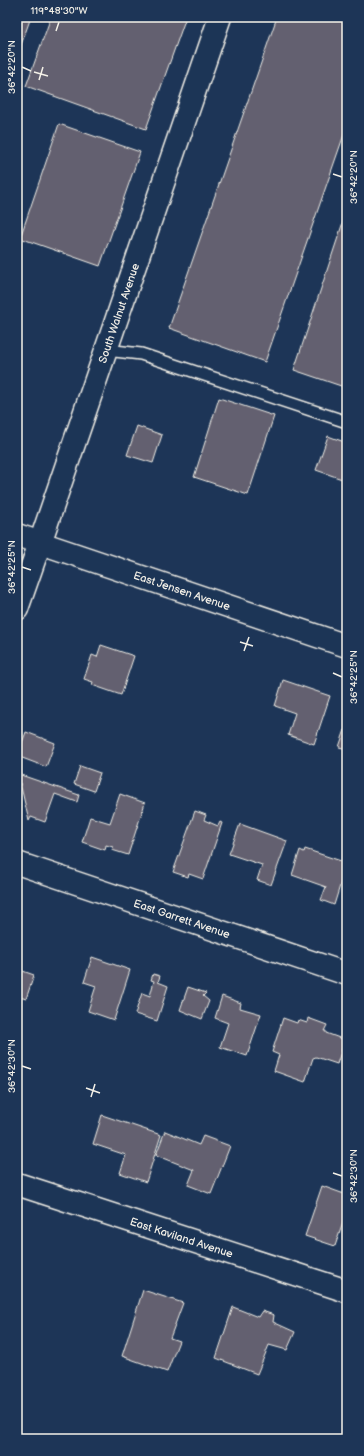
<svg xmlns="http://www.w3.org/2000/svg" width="364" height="1456" font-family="'Balsamiq Sans',sans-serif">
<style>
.building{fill:#646070;stroke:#f4f1e8}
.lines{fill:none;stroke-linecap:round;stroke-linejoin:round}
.lane-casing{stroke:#f4f1e8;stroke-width:14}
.street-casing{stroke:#f4f1e8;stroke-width:25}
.secondary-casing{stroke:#f4f1e8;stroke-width:25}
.lane{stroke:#1d3557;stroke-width:11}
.street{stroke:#1d3557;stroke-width:22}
.secondary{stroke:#1d3557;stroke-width:22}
.ticks{fill:none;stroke:#f4f1e8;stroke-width:1.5}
.labels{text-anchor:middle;stroke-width:3;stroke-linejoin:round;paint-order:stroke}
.street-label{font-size:11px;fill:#f4f1e8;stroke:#1d3557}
.neatline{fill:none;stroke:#f4f1e8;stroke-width:1.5}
.ticks-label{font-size:10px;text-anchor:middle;fill:#f4f1e8}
</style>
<rect width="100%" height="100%" fill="#1d3557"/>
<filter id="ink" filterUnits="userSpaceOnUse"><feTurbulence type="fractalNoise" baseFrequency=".025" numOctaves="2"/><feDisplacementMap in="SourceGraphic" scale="8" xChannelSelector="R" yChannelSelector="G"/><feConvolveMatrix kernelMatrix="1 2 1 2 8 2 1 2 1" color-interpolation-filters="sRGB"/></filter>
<g filter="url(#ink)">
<path class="building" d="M17,17H31L17,56Z
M51,17H186L146,129L26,86Z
M277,17H347V126L265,362L169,328Z
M59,124L140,152L100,266L20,238Z
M347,210V388L294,370Z
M219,398L274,416L248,495L194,477Z
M137,426L162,435L153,463L127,455Z
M328,436L347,443V464L342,479L316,470Z
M101,645L134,656L121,695L92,685L93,682L84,679L92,655L97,657Z
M283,680L330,696L314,744L288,735L295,713L275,706Z
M347,724V749L339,747Z
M26,732L55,743L46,767L17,756Z
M80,766L100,773L94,791L74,784Z
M18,774L79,795L77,802L55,794L45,822L31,817L29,821Z
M120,794L145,803L128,855L112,850L113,847L106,845L105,850L82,842L90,817L110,823Z
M195,811L206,815L204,820L218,826L220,822L222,823L203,879L189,874L188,877L173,872Z
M240,824L287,841L271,885L257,880L262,865L229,854Z
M305,849L347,863L334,905L321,900L326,887L292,875L300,850L304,852Z
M347,919V930L344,929Z
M92,957L130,970L114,1020L88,1011L96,986L84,982Z
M17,969L34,975L26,999L17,996Z
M153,974L160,976L158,982L168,986L157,1021L135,1014L142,993L150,996L154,981L151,980Z
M188,987L206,993L203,996L209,1001L202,1019L180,1010Z
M222,996L241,1003L240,1008L261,1014L247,1056L220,1047L228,1023L215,1018Z
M283,1018L297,1023L298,1020L307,1023L308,1018L327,1025L324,1031H326V1033L345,1040L337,1064L316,1057L313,1058L305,1082L274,1071L279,1055L272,1052Z
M347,1045V1057L343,1056Z
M102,1115L161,1135L146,1182L120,1173L126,1155L93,1144Z
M165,1131L199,1145L203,1136L230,1146L211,1194L188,1185L194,1170L156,1155Z
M322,1186L347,1195V1211L335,1246L305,1236Z
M143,1290L183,1303L170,1338L179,1341L167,1372L122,1356Z
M233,1307L258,1317L262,1311L274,1315L273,1322L295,1332L287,1350L269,1345L257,1374L216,1358Z"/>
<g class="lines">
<g class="lane-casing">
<path id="lane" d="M106,350L141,354L347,422"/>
</g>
<g class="street-casing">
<g id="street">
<path id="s1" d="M40,543L220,17"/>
<path id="s2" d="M17,863L347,974"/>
<path id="s3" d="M17,1184L347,1291"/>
</g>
</g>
<g class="secondary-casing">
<g id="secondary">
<path id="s4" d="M17,535L347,646"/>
<path d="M17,609L40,543"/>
</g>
</g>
<use href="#lane" class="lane"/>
<use href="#street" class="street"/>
<use href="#secondary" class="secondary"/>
</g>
</g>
<path class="ticks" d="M56,31L59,22M22,67L31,71M34,72L48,76M39,80L43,67M333,174L342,177M22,567L31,570M240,642L253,646M244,651L249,637M333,673L342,677M22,1066L31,1069M86,1088L100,1093M91,1097L95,1084M333,1173L342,1176"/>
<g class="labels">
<g class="street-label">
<text dy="4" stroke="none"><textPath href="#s1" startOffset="243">South Walnut Avenue</textPath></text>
<text dy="4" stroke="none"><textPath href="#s4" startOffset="174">East Jensen Avenue</textPath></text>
<text dy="4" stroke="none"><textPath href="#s2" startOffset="174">East Garrett Avenue</textPath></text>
<text dy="4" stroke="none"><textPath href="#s3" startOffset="173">East Kaviland Avenue</textPath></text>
</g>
</g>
<rect width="364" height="1456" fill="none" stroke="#1d3557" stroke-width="44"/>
<rect x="22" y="22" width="320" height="1412" class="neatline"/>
<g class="ticks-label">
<text x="59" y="14">119°48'30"W</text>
<text transform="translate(11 67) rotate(-90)" y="4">36°42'20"N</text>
<text transform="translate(353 177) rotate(-90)" y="4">36°42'20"N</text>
<text transform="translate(11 567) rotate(-90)" y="4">36°42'25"N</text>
<text transform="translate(353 677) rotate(-90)" y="4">36°42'25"N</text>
<text transform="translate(11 1066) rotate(-90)" y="4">36°42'30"N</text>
<text transform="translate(353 1176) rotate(-90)" y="4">36°42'30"N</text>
</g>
</svg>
